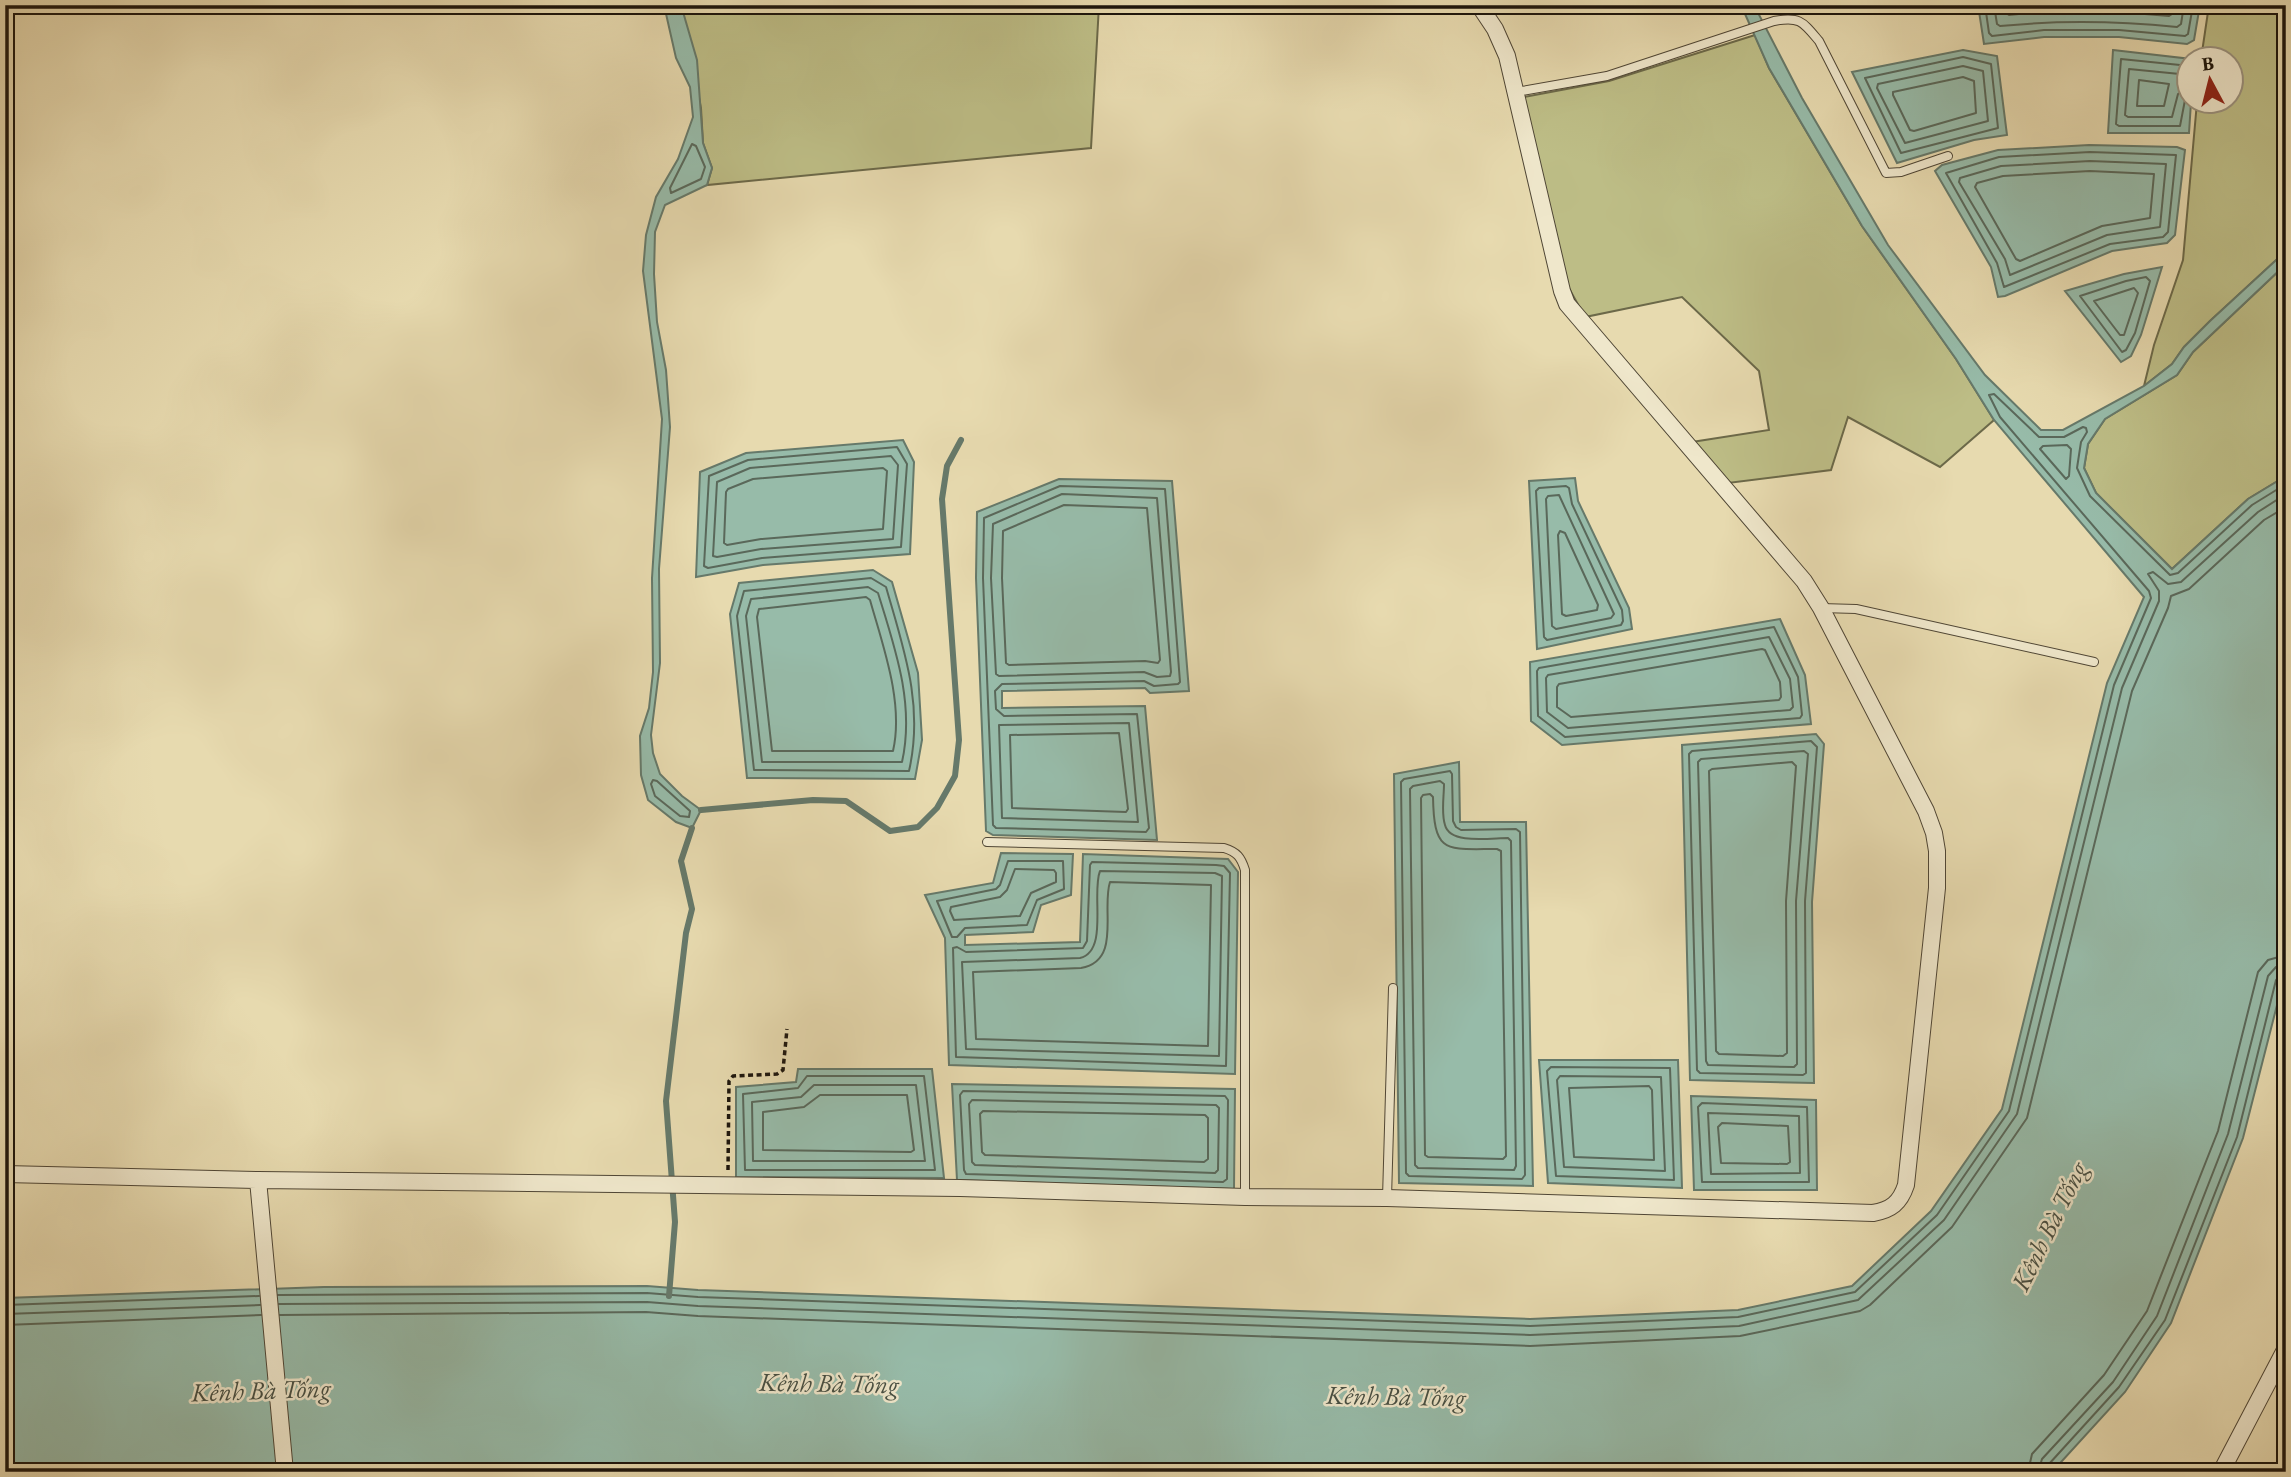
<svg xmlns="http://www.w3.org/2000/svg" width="2291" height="1477" font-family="'EB Garamond',serif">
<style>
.green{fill:#bdbd86;stroke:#6c6949;stroke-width:2}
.water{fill:#97bba9;stroke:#66796a;stroke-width:2}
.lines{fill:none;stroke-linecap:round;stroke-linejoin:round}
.shore{stroke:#5a685a;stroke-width:2}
.stream{stroke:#66796a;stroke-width:6}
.service-casing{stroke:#4f4635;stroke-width:10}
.minor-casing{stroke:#4f4635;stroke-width:18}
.path{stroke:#1c150c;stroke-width:3.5;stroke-dasharray:5 3.5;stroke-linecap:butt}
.service{stroke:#efe7cb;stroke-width:8}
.minor{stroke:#efe7cb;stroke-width:16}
.labels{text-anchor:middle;stroke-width:5;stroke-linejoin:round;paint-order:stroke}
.water-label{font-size:26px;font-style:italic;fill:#474f43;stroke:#efe7cb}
</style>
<rect width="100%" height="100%" fill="#e7daaf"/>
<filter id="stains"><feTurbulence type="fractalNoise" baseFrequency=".00286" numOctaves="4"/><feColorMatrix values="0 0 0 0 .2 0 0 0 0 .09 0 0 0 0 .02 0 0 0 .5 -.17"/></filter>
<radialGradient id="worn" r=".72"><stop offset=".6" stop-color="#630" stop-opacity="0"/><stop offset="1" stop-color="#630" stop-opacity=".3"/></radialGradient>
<path class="green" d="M681,5H1099L1091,148L707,185L712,168L703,143L701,108Z
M2209,5H2286V251L2210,321L2184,347L2172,364L2144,386L2154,345L2183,260L2197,102H2232V60L2201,59Z
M1755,35L1769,68L1862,226L1956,359L1994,420L1940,467L1848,417L1831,470L1728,483L1692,442L1769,430L1759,371L1682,297L1585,317L1566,283L1524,97L1609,81Z
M2286,264V476L2248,499L2172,569L2096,493L2084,468L2088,444L2105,419L2177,375L2193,352Z"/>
<path class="water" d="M664,5H681L697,60L703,143L712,168L707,185L665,205L655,232L654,274L657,322L666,370L670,427L659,569L660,663L651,735L653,753L660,774L682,796L701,810L692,828L676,822L648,800L641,775L640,736L649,708L653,672L652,578L662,419L643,271L646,235L656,197L678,159L693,117L690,87L676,58Z
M1741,5H1754L1802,98L1888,245L1985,375L2041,430H2063L2144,386L2172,364L2184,347L2210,321L2286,251V264L2193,352L2177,375L2105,419L2088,444L2084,468L2096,493L2172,569L2248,499L2286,476V970L2243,1138L2171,1323L2125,1392L2052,1472H5V1298L324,1287L647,1286L698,1290L1530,1319L1738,1310L1852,1286L1931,1211L2002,1109L2107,683L2144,597L1994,420L1956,359L1862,226L1769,68Z
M1978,5H2200L2194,40L2187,44L2119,37H2044L1984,44Z
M1963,50L1997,56L2007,135L1974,140L1897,163L1852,72Z
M2113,50L2191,59L2190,102H2191L2189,133H2108Z
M2089,145L2177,147L2185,150L2175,235L2167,243L2112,251L2005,296L1998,297L1991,267L1935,171L1942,165L1998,150Z
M2162,267L2141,335L2131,356L2121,362L2065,291L2124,274Z
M903,440L914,462L910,554L763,565L696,577L700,472L746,453Z
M1575,478L1578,501L1629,608L1632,629L1537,649L1529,481Z
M1059,479L1172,481L1189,691L1150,693L1145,688L1002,691V708L1145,706L1157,840L993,835L986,831L976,578L977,512Z
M873,570L892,582L918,673L922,740L915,779L747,778L730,614L739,583Z
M1780,619L1805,675L1811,724L1562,745L1531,721L1530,662Z
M1816,734L1824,744L1812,902L1814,1083L1690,1080L1682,745Z
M1459,762L1460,822H1526L1533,1186L1399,1183L1394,774Z
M1001,853L1073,854L1071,895L1041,905L1033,932L965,935V945L1080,942L1083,854L1228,859L1238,872L1235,1074L949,1065L945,938L925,895L993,883Z
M1539,1060H1678L1682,1188L1548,1183Z
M798,1069H932L944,1178L736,1177V1087L796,1082Z
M952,1084L1235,1089L1234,1189L957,1180Z
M1691,1096L1816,1100L1817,1190H1694Z"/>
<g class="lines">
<path class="shore" d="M1985,5L1989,33L1992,36L2044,30H2119L2185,36L2188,34L2193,5
M1994,5L1997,24L2000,26C2061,20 2117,21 2177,27L2181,24L2184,5
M2005,5L2006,13L2009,15C2062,9 2115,11 2169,16L2172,14L2173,5
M1963,57L1991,64L1998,128L1901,153L1865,78Z
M1963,66L1983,71L1988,121L1905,143L1877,88L1878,84Z
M2190,66L2121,59L2116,124L2119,126H2180L2185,100L2190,95
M2190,75L2129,69L2125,115L2128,117H2172L2178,94L2190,86
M1963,77L1974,81L1976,113L1914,131L1910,130L1893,95V92Z
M2139,80L2169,84L2164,106H2137Z
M692,144L696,146L705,167L701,179L671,193L670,188Z
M2090,152L2176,155L2168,232L2163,237L2110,244L2004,287L1997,263L1946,173L1999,157Z
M2090,161L2166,164L2160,227L2107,235L2010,275L2005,259L1959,182L1960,178L2001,166Z
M2090,171L2154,174L2150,218L2102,226L2020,261L2016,259L1975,187L1977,183L2003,176Z
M2146,277L2150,281L2135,333L2126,350L2122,352L2080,296L2126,281Z
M2134,288L2138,293L2124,335H2120L2094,301Z
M2067,445L2071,449L2069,476L2066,479L2040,449L2043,446Z
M897,447L907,464L901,547L762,558L708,568L704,566L709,476L748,460Z
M891,456L898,465L893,539L761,549L717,557L713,556L717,482L750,468Z
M883,468L887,471L883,529L761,539L727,545L724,543L726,492L728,489L753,479Z
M1060,486L1165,489L1180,682L1178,684L1154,686L1144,681L1002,684L995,691L996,709L1004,716L1137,714L1149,828L1146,832L996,828L993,825L983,578L984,518Z
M1566,486L1569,488L1572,504L1622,610L1623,621L1621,625L1547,640L1544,637L1536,491L1539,488Z
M1062,494L1157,498L1171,672L1170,676L1157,677L1144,672L999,676L996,674L991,578L993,524Z
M1559,495L1614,614L1611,618L1556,629L1552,626L1546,499L1548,496Z
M1064,505L1147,508L1160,660L1158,663L1145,661L1009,665L1006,663L1002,578L1003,531Z
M1560,531L1565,533L1598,605L1597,610L1566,616L1562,614L1558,535Z
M871,578L886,587C904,650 924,705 909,771L754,770L737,616L744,591Z
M868,587L878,593C895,648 915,704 902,762H762L746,616L751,599Z
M866,597L870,600C883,646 904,703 893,751H772L757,617L759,609Z
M1774,627L1798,677L1802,715L1800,718L1565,737L1538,716L1537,671L1539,668Z
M1769,637L1790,679L1793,707L1790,710L1568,728L1547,712L1546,678L1548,675Z
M1762,649L1765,650L1780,682L1781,697L1779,700L1571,717L1557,707V687L1559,684Z
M1129,723L1138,822L1002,818L999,725Z
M1119,733L1128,809L1126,812L1012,808L1010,735Z
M1811,741L1817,747L1805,901L1806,1073L1803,1075L1700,1073L1697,1070L1689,754L1692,751Z
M1804,751L1808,754L1796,901L1797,1064L1794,1067L1708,1065L1706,1061L1698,762L1701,759Z
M1792,762L1796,766L1786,901L1787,1053L1783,1056L1719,1054L1716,1051L1709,771L1712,769Z
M1450,771L1452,774L1453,821L1456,827L1461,830L1516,829L1520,832L1525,1175L1522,1179L1409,1176L1406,1173L1401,782L1404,779Z
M653,780L657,781L690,811L689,817L680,816L655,796L651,784Z
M1440,781L1444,784C1444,797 1441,813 1445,825C1450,845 1491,838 1508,838L1511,841L1516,1166L1514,1170L1418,1168L1415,1165L1410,789L1413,786Z
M1430,794L1433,797C1434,855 1446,849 1497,849L1501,851L1506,1156L1503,1159L1428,1157L1425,1155L1421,798L1423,795Z
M1008,861H1063L1064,889L1037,900L1027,925L965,928L957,937H952L937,901L996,889L1000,885Z
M1092,862L1216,865L1224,866L1230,873L1226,1066L956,1057L953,948L957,947L966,952L1083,948L1087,941L1090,865Z
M1015,869L1054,870L1056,873V882L1031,893L1020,916L954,920L950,911L951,907L1000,897L1007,890Z
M1100,871L1215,873L1222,876L1219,1056L966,1049L962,962L1080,958C1109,951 1091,893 1100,871Z
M1110,882L1211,885L1208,1046L976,1039L973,972L1081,968C1122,961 1101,909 1110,882Z
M1551,1067L1670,1068L1674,1180L1556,1176L1547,1071Z
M807,1076H924L935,1170H745L743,1094L798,1088Z
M1560,1076L1661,1077L1665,1171L1564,1167L1557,1080Z
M814,1085H916L925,1161H753L752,1102L801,1097Z
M1649,1086L1652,1090L1654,1160L1574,1157L1569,1088Z
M963,1091L1225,1096L1228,1100L1227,1179L1223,1182L966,1174L964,1170L960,1095Z
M820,1095H907L914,1150L911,1152L763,1150V1112L804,1107Z
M972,1100L1216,1105L1219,1108L1218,1170L1215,1173L975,1165L972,1162L969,1104Z
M1702,1103L1807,1107L1809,1182H1702L1698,1107Z
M983,1111L1205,1115L1208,1118V1159L1204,1162L985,1155L982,1152L980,1114Z
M1708,1113L1799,1116L1800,1173L1711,1174Z
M1722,1123L1788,1126L1790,1162L1787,1164L1721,1163L1718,1127Z
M278,1295L647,1293L698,1297L1530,1326L1738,1317L1855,1292L1937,1215L2009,1111L2114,685L2151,598L2149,591L2000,417L1989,395L1994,394L2039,437H2064L2083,427L2086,428L2087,432L2081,442L2077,468L2090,496L2170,575L2178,573L2252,505L2286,484
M279,1304L647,1302L698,1306L1530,1335L1739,1326L1858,1300L1944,1220L2017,1114L2122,688L2159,601V591L2148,574L2153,572L2168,584L2181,582L2258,512L2286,494
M5,1305L259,1296
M5,1314L260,1305
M280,1315L646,1312L698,1316L1530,1346L1740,1336L1860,1311L1870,1305L1952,1227L2027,1118L2132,691L2168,608L2171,596L2189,589L2264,520L2286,507
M5,1325L261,1315
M2028,1472L2032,1454L2104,1375L2147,1311L2218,1131L2258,972L2268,960L2286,955
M2038,1472L2042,1459L2113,1382L2157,1316L2228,1134L2268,976L2276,967L2286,965
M2047,1472L2049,1464L2119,1387L2165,1320L2237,1137L2276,980L2280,975L2286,974"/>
<path class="stream" d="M701,810L813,800L846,801L890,831L918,827L937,808L955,776L959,740L942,499L947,466L961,440
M669,1296L675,1222L666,1101L686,933L692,909L681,861L692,828"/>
<g class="service-casing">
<path id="service" d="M1516,92L1607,76L1774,21C1800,16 1803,22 1819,41L1886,173L1901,172L1948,156
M1821,608L1856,609L2094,662
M987,842L1224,848C1237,852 1241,857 1245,870V1197
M1387,1198L1393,988"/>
</g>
<g class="minor-casing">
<path id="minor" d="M5,1174L258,1180L960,1188L1245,1197L1387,1198L1873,1213C1891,1210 1900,1203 1906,1185L1937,888V851L1934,833L1926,811L1821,608L1804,581L1567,304L1562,291L1507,56L1495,29L1479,5
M258,1180L285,1472
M2221,1472L2286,1348"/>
</g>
<path class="path" d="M728,1170L729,1081L733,1076L777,1074L783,1070L787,1029"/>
<use href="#service" class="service"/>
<use href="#minor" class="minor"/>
</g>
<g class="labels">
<g class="water-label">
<text transform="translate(2049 1226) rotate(-64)" y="9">Kênh Bà Tống</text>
<text transform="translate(829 1383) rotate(1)" y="9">Kênh Bà Tống</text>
<text transform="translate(261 1390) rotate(-2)" y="9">Kênh Bà Tống</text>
<text transform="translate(1396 1396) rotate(1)" y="9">Kênh Bà Tống</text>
</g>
</g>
<rect width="2291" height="1477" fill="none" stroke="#e7daaf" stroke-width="28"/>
<rect x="7" y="7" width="2277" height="1463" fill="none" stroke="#1c150c" stroke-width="3.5"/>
<rect x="14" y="14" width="2263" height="1449" fill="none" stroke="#1c150c" stroke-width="2"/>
<g transform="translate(2210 80) rotate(353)"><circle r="33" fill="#efe7cb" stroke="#9b937f" stroke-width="2"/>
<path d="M0-5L12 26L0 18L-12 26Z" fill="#8f2418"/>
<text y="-10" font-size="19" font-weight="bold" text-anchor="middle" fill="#1c150c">B</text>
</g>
<rect width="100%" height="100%" filter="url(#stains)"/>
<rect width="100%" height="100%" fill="url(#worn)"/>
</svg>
